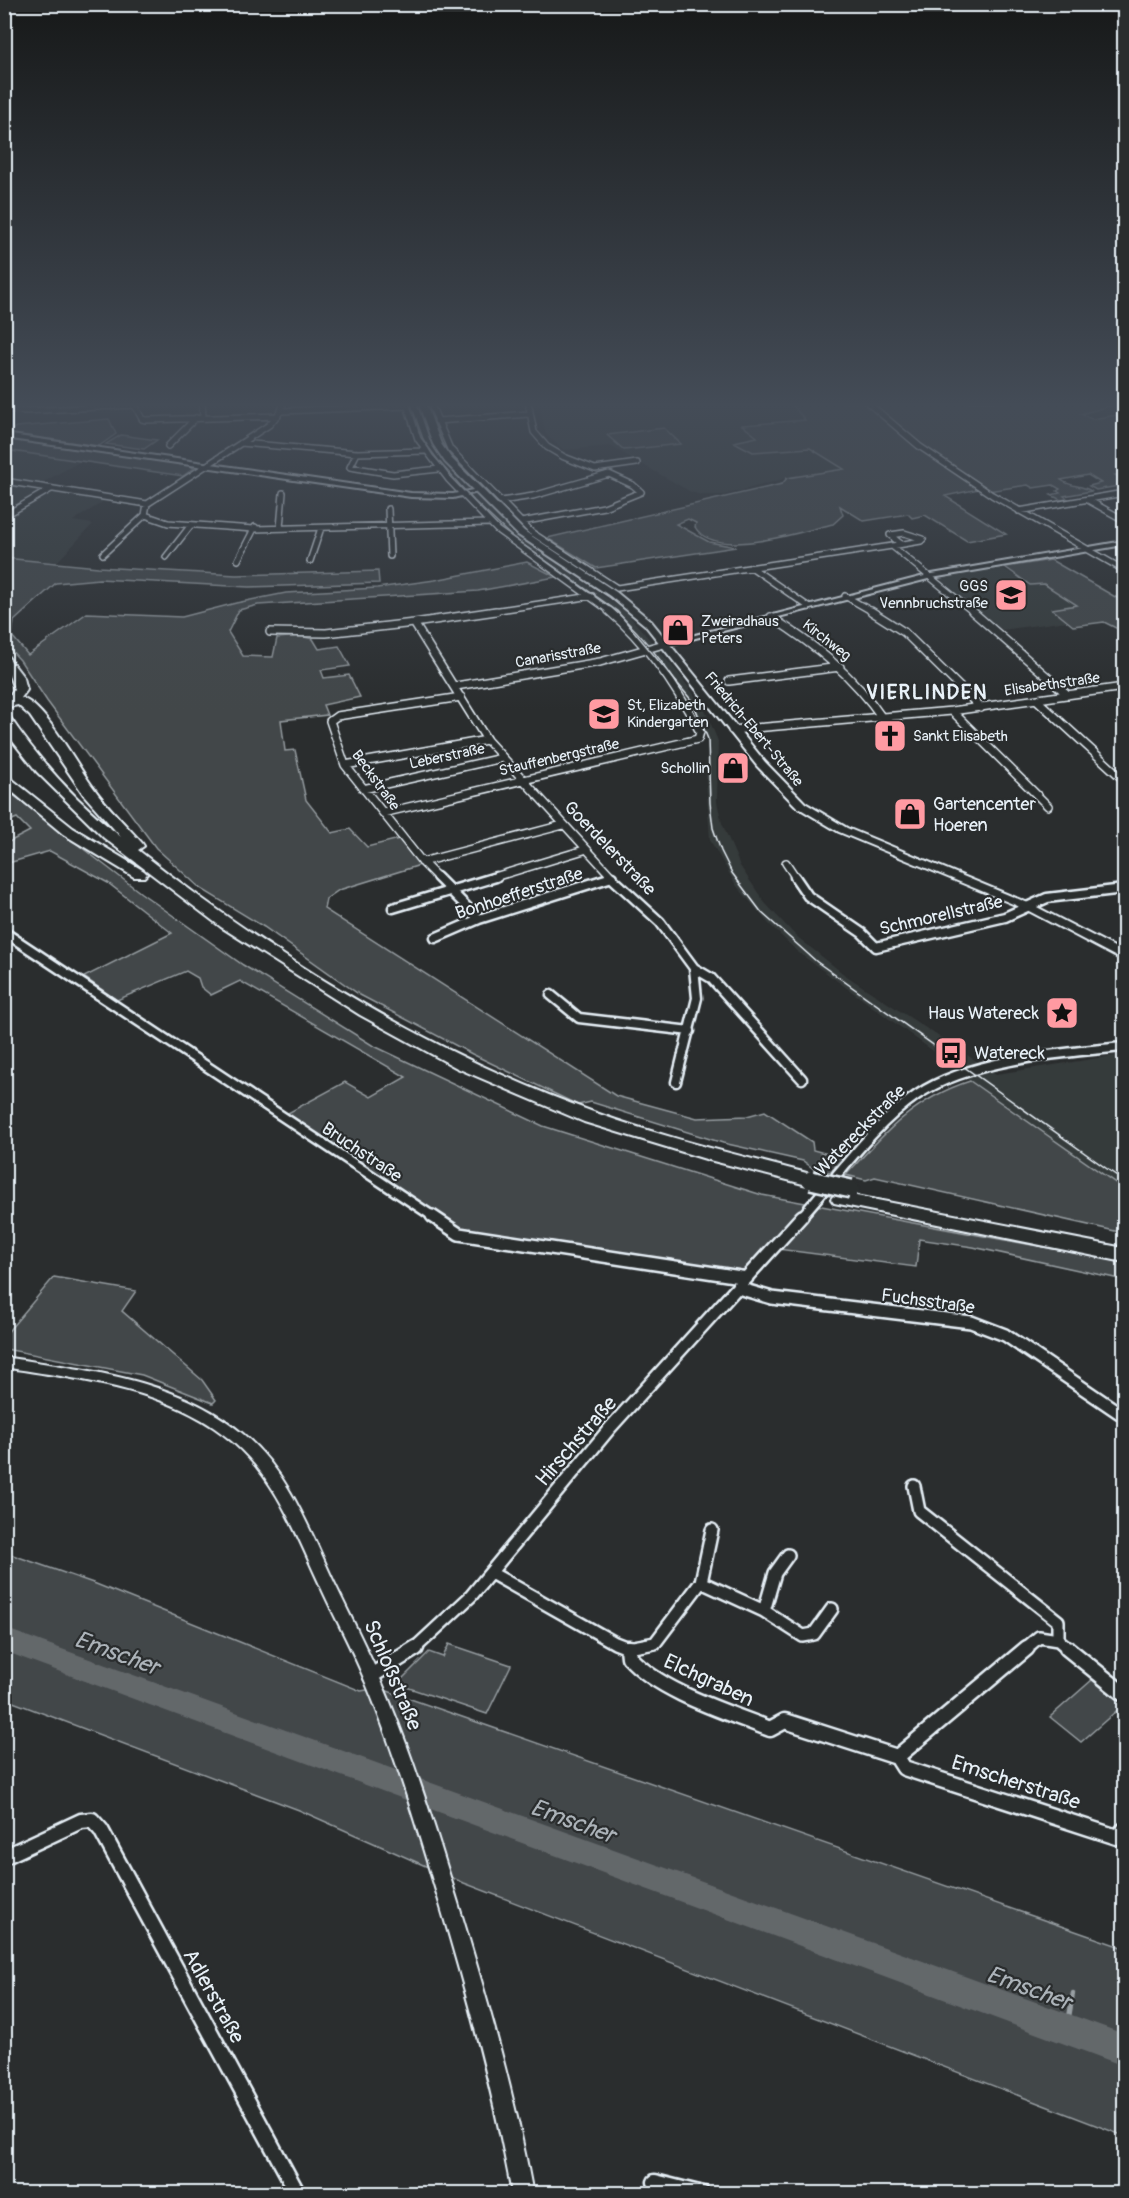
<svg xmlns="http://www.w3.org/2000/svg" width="1129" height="2198" font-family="Pangolin,sans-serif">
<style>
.built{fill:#363a3b}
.green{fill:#424648;stroke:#959ca0;stroke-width:1.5}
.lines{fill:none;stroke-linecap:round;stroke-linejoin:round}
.stream{stroke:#989fa3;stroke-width:4.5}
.river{fill:#63686b;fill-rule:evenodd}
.minor-far4-casing{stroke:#e8f1f8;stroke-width:8}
.minor-far3-casing{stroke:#e8f1f8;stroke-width:10}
.minor-far2-casing{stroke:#e8f1f8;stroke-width:13}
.minor-far1-casing{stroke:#e8f1f8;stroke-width:16}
.minor-casing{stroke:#e8f1f8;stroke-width:19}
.tertiary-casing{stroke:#e8f1f8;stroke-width:4}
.secondary-casing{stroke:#e8f1f8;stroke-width:4}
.motorway-casing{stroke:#e8f1f8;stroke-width:4}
.minor-far4{stroke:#2a2d2e;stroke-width:5}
.minor-far3{stroke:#2a2d2e;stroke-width:7}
.minor-far2{stroke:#2a2d2e;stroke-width:8}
.minor-far1{stroke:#2a2d2e;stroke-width:11}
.minor{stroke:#2a2d2e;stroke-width:14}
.tertiary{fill:#2a2d2e;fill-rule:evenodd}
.secondary{fill:#2a2d2e;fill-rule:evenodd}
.motorway{fill:#2a2d2e;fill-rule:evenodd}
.tram{stroke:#e8f1f8;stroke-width:1.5}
.motorway-bridge-casing{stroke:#e8f1f8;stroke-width:22;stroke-linecap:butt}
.motorway-bridge{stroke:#2a2d2e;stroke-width:17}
.labels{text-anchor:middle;stroke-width:4.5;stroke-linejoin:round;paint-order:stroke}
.far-poi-label{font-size:15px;fill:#e8f1f8;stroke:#2a2d2e;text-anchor:start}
.far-street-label{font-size:15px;fill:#e8f1f8;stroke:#2a2d2e}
.poi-label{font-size:18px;fill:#e8f1f8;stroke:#2a2d2e;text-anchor:start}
.street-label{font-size:18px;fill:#e8f1f8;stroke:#2a2d2e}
.far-district-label{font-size:20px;font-weight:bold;letter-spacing:1.5px;fill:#e8f1f8;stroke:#2a2d2e}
.near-street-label{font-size:21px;fill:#e8f1f8;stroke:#2a2d2e}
.near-water-label{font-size:24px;font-style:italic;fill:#acb3b9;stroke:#2a2d2e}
</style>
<rect width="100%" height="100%" fill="#2a2d2e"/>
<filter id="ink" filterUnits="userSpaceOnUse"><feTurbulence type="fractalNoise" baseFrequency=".0167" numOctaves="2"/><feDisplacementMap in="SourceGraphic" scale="12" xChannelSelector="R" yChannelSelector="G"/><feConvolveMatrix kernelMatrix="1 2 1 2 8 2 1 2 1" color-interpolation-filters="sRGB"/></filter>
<g filter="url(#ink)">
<path class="built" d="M539,402H788L804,419L740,424L757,437L735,442L753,452L810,448L845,469L787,478L725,495H701L691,492L610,446L564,450L546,435Z
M413,415H419L438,455L481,501L516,535L625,611L679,674L705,710L718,741L717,802L722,823L740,866L765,903L795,935L845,975L996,1074L1124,1054V1189L970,1081L955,1067L799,953L769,924L736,885L710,840L706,779L709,741L695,710L682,691L616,612L582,585L508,536L485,516L431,455Z
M4,450L81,461L40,484L106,500L73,521L93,524L57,562L5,558Z
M999,566L1030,585L1043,583L1078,605L1053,609L1067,621L1002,630L940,579Z"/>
<path class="green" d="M790,402H1124L1081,414L1092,419L1124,414V473L1115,475L1124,480V485L1096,490L1089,486L1101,483L1088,475L1061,480C1071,487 1081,485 1091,491L1064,496L1068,499L1061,500L1051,495L1060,493L1057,491L1060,489L1053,485L1033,488L1028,485L988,491L983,488L945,496L1006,534L967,541L925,515L912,518L908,514L864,521L840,506L843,515L833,524C803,531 714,561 695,527L696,523L688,519L676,524L709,542L736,547L596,568L547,538L782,484L787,478L844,469L810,448L753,452L734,442L757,437L742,425L805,420Z
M109,419L116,434L99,446L6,433L16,427Z
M664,428L681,444L624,450L607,435Z
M121,435L157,440L144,449L106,444Z
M5,439L189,465L194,468L183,476L5,450Z
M4,558L98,567L236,575L378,571L379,583L249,587L99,579L56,583L14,621L12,636L28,655L87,613L182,617L236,603L286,593L377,588L435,580L527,562L556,577L478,591L258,605L239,610L228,632L243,656L273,657L277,638L300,636L313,639L319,649L339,646L350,666L321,670L324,678L349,675L360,697L323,705L327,715L281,720L285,751L295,750L306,800L332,833L350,829L367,847L399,839L420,865L339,890L326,899L324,909L616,1096L697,1118L747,1116L765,1111L812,1142L813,1150L843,1158L830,1172L814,1169L803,1161L723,1143L591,1102L578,1105L472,1054L360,995L264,927L200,888L156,848L47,701L20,660L5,644Z
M1051,560L1124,602V632L1104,622L1073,626L1052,609L1077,605L1044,584L1030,585L1005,567Z
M4,788L141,893L243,965L372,1045L543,1126L762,1195L1124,1262V1280L973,1247L919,1239L916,1267L778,1249L754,1276L459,1228L286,1114L345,1082L371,1097L406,1077L240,981L211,995L201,987L198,978L186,971L117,1000L84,977L172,933L108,883L50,851L5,864V844L30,831L17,818L5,823V817L9,815L5,811Z
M970,1081L1124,1189V1233L875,1177L866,1180L846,1175C884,1133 914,1099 970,1081Z
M54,1277L136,1291L122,1311L202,1380L216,1400L213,1403L142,1375L5,1349V1335Z
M4,1552L96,1584L361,1691L379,1688L1124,1948V2136L464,1883L299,1810L5,1699Z
M449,1644L511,1665L487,1714L397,1684L429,1652L443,1657Z
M1092,1680L1123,1705L1081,1742L1050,1717Z"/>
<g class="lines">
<path class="stream" d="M1067,2029L1073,1993"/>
<path class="river" d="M4,1628L1124,2034V2066L4,1651Z"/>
<g class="minor-far4-casing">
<path id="minor-far4" d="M133,402L142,419L146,420L278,416
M202,402L203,417
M283,402L281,411L269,425L147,504L145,515L168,523L254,529L489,523
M406,402L418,439L449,480L497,530L611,612
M430,402L450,449L531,532L617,588
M528,402L534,432L547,447L564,457L595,469L637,463
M867,402L919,446L992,495L1124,570
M4,409L25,411L134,405
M281,411L407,406
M437,421L529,414
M241,443L357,453L425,451
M168,446L196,418
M357,453L350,467L393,474L439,469
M4,481L147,504
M1088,500L1124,520
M501,501L533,496L609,474L633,485L641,492L604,507L521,522
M388,509L390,556
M1019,511L1124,493
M4,516L51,489
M280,528L283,493
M892,546L973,612
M103,554L145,515
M166,557L191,525
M238,560L255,527
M310,561L321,528
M751,567L809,607
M617,588L892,546L921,541L923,539L904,533L890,535L901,544
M845,596L873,612
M486,612L592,596"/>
</g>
<g class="minor-far3-casing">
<path id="minor-far3" d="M496,611L414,623L487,740L613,878
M871,611L904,632L981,708
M972,611L1068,695
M771,617C815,645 853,675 883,719
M270,632L326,633L414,623
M729,681L840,667
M456,686L600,662L664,644
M1037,700L1124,780
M952,711L1048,806
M732,730L952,711L1124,687
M345,765L487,740
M363,789L502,758
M383,813L698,739L700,732C677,688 647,643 609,611
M422,862L563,825
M786,863L796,878
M438,878L422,862L345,765L330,721L337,716L461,697
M491,878L584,850
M608,878L612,877"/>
</g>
<g class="minor-far2-casing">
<path id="minor-far2" d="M437,877L479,919
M611,877L660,922L694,968L711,978L802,1079
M795,877L808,896L862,933L876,947L1005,917L1047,898L1124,889
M393,908L496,877
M4,932L434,1217
M435,938L479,919L612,877
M551,995L579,1018L690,1031
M676,1082L697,998L694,968
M801,1217C837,1177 872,1126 917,1095C971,1059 1061,1053 1124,1047"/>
</g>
<g class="minor-far1-casing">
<path id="minor-far1" d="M432,1216L459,1234L747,1278
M738,1288L772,1298L971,1322L1005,1335L1124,1416
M914,1486L919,1511L1058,1621V1640
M491,1573L615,1643L628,1648L655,1643L701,1582L712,1530
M701,1582L764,1611L775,1573L788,1555
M764,1611L803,1636L814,1634L832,1609
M414,1649L471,1596L610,1428L802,1216
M1025,1649L1039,1637L1058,1640L1069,1649"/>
</g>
<g class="minor-casing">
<path id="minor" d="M627,1648H630
M628,1648L629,1657C660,1692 727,1712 770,1729L785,1721L897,1757L904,1768L1117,1837L1124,1830
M1067,1648L1124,1694
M371,1676L416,1648
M897,1757L1027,1648
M4,1857L81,1821L92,1820L101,1830L298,2194
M655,2182L703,2194"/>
</g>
<g class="tertiary-casing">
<path id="tertiary" d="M4,434L411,493L453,494L478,489L482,491L453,498L411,497L4,438Z
M1124,541V545L932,578L664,646L660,644L932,574Z
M4,1357C85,1370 178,1379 243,1434C288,1472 309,1528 333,1580C352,1620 373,1660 390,1702C417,1768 438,1838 459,1906C488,2001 515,2096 533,2194H512C494,2094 468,1998 439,1901C416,1825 394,1749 363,1676C350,1645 334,1616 320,1585C296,1534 277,1480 233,1442C171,1388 82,1380 4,1367Z"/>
</g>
<g class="secondary-casing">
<path id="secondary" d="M418,402H425L441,444L451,458L524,531L616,592L651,621L765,762L805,803L847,828L1033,905L1124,952V961L1025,909L839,832L797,807L757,766L645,625L610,596L518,535L445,462L433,444Z"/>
</g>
<g class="motorway-casing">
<path id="motorway" d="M4,656L8,657L24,678L27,690L21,698C45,704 77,766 93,787C107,807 126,825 142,843L144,846L138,850C276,959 430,1053 596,1113C668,1139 743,1156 818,1176L820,1180L818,1184L811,1186L709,1160L584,1122L457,1068L360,1015L221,927L104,838L37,772L4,730V715L9,716C40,762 77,802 121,837L84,795L30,716L18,705L4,708V693L10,695L14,690C11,677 4,670 4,656Z
M4,773L73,828L144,871L147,874L144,877H134L63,834L4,785Z
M841,1193L1124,1248V1262L834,1203L831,1199L834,1195Z"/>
</g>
<use href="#minor-far4" class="minor-far4"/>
<use href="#minor-far3" class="minor-far3"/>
<use href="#minor-far2" class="minor-far2"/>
<use href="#minor-far1" class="minor-far1"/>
<use href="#minor" class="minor"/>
<use href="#tertiary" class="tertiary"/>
<use href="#secondary" class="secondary"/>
<use href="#motorway" class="motorway"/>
<path class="tram" d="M410,402L423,439L433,455L474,501L511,536L617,611L693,702L708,739L710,803L713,828L721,851L732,873L762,913L817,962L1124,1181"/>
<g class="motorway-bridge-casing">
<path id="motorway-bridge" d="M811,1180L851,1189"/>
</g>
<use href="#motorway-bridge" class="motorway-bridge"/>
</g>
</g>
<linearGradient id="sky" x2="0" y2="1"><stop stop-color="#171919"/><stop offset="0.57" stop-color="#444c57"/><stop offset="1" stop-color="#444c57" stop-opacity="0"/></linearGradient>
<rect width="1129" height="710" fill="url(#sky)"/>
<defs>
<g id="school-square" transform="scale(1.725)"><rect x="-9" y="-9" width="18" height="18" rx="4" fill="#ff9aa2" stroke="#2a2d2e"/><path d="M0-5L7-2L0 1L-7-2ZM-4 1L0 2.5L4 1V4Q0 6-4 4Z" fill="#111"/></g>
<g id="shop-square" transform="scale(1.725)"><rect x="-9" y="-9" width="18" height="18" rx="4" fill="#ff9aa2" stroke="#2a2d2e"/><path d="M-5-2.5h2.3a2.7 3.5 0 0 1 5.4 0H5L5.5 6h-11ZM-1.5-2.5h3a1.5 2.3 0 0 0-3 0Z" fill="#111"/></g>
<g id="church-square" transform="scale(1.725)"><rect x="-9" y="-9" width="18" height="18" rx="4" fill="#ff9aa2" stroke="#2a2d2e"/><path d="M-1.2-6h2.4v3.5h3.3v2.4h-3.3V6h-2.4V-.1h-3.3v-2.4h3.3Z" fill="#111"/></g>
<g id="sight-square" transform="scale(1.725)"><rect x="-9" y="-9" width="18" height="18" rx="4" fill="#ff9aa2" stroke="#2a2d2e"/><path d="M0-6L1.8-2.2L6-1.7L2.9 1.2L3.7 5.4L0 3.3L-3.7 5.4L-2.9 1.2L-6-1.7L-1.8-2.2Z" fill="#111"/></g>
<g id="bus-square" transform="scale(1.725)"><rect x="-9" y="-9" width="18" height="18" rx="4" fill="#ff9aa2" stroke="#2a2d2e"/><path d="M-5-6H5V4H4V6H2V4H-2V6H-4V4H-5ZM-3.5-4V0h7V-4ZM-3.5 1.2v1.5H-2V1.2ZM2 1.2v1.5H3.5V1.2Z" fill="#111"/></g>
</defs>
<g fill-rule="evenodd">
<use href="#school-square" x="1011" y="595"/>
<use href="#shop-square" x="678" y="630"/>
<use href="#school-square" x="604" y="714"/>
<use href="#church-square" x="890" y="736"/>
<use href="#shop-square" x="733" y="768"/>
<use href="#shop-square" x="910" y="814"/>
<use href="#sight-square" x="1062" y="1013"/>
<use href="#bus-square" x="951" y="1053"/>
</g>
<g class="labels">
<g class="far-poi-label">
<text x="988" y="591" text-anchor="end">GGS<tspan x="988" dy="17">Vennbruchstraße</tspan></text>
<text x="701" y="626">Zweiradhaus<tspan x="701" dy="17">Peters</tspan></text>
<text x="627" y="710">St, Elizabeth<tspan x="627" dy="17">Kindergarten</tspan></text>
<text x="913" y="741">Sankt Elisabeth</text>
<text x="710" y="773" text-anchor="end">Schollin</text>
</g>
<g class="far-street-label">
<text transform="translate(827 640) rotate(38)" y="5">Kirchweg</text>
<text transform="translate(558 655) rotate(-10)" y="5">Canarisstraße</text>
<text transform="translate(1052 684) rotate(-8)" y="5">Elisabethstraße</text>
<text transform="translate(754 729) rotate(50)" y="5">Friedrich-Ebert-Straße</text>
<text transform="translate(447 756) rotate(-12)" y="5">Leberstraße</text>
<text transform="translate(559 757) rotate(-13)" y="5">Stauffenbergstraße</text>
<text transform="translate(376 780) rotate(54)" y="5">Beckstraße</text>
</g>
<g class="poi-label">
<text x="933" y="810">Gartencenter<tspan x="933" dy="21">Hoeren</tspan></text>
<text x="1039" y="1019" text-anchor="end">Haus Watereck</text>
<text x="974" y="1059">Watereck</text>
</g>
<g class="street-label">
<text transform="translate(610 848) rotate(46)" y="6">Goerdelerstraße</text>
<text transform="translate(519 893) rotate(-18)" y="6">Bonhoefferstraße</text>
<text transform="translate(941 915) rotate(-13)" y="6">Schmorellstraße</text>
<text transform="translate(860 1130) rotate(-45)" y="6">Watereckstraße</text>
<text transform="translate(362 1152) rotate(34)" y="6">Bruchstraße</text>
<text transform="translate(928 1301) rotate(8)" y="6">Fuchsstraße</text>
</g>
<g class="far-district-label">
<text x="927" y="699">VIERLINDEN</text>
</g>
<g class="near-street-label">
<text transform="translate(576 1441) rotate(-49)" y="7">Hirschstraße</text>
<text transform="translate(393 1675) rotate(67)" y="7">Schloßstraße</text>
<text transform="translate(709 1680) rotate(25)" y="7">Elchgraben</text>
<text transform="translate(1016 1782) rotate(18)" y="7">Emscherstraße</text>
<text transform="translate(214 1996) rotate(61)" y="7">Adlerstraße</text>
</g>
<g class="near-water-label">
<text transform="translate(117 1653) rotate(20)" y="8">Emscher</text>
<text transform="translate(573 1821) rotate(20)" y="8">Emscher</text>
<text transform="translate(1029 1988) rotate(20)" y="8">Emscher</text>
</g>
</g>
<rect width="1129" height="2198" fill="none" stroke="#2a2d2e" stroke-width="24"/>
<rect x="12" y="12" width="1105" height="2174" fill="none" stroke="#e8f1f8" stroke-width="2" filter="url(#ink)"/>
</svg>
